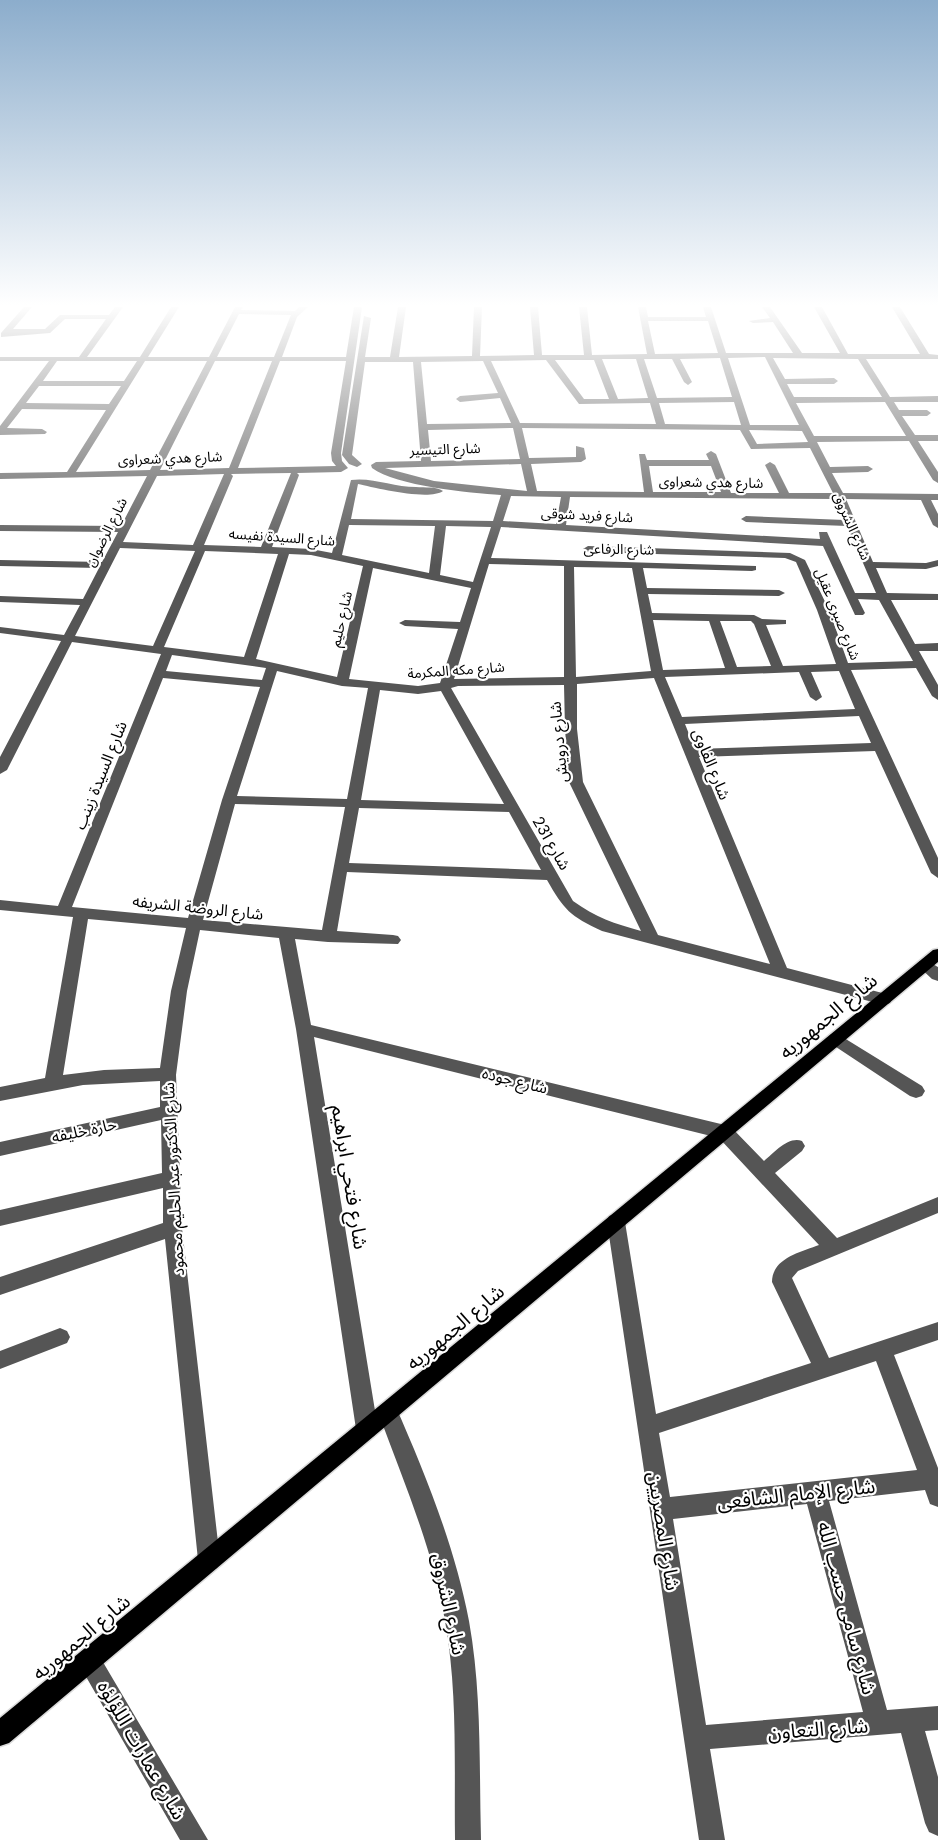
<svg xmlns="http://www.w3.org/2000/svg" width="938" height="1840" font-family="'DM Sans','Noto Sans Arabic',sans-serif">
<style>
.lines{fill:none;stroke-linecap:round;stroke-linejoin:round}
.major-casing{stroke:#dbdbdb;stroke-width:3}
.minor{fill:#555;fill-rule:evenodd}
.major{fill:#000;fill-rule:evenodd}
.labels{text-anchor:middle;stroke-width:4.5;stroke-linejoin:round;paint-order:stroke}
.far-street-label{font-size:14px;fill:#000;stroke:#fff}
.street-label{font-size:16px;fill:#000;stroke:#fff}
.near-street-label{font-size:20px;fill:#000;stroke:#fff}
</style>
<rect width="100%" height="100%" fill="#fff"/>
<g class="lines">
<g class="major-casing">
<path id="major" d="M938,949V962L9,1743L0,1746V1718L933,950Z"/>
</g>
<path class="minor" d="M24,307H32L13,329H45L60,315H109L115,307H123L87,357H140L171,307H179L148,357H209L235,307H243L241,310L295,311L299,307H308L297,317L282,357H346L354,307H362L341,453L342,461L348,468L341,472L297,473L299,475L272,547L311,549L332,553L351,480C372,477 394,487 416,487C425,488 436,486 443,491C429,501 376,488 358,484L351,519L493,521L501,495C470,493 396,486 372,468L371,465L376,462L421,461L413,362H365L352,455L362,464L357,467L349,464L342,455L364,316L371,318L365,357H390L398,307H406L399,357L472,356L474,307H482L480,356L534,355L530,307H538L542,355H584L579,307H587L592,355L647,354L638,307H646L648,317H706L703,307H711L726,353H793L773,322L753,323L749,321L770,318L762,307H770L802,353H840L814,307H822L848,354H920L892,307H900L929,354L938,355V359H866L890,397L938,396V402H894L899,410H927L931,413L927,416H902L915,435H938V441H918L938,472V483L933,480L909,441L817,442L830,467L868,466L873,469L868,472L832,473L843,493L938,494V500H931L938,514V528L933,525L921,500L846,499L873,562L926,563L938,560V566L926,569L876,568L887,593L938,594V600H891L915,644L938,643V651H919L938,685V700L932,696L916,668L851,670L938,858V878L931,873L875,751L699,757L787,968L890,995L892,999L890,1003L884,1005L602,931C570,916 564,910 547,880L347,872L337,931L393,935L398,936L401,940L398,944L328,942L295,939L311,1025L725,1125L731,1127L764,1161C774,1153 788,1136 802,1141L805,1146L802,1151L775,1173L837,1238L938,1197V1213L798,1271L792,1278L829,1358L938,1322V1340L894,1355L938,1468V1507L930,1504L925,1490L829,1501L887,1710L938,1706V1730L925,1731L938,1777V1836L929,1832L925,1823L901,1733L710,1749L725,1840H699L607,1222L609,1216L616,1214L623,1216L625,1222L656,1414L811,1363L772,1282C772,1258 801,1252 819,1245L719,1138L314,1037L378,1429L374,1436L367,1439L360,1436L356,1429L296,1029L279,938L200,930L187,991L176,1075L182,1228L220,1560L217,1568L209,1571L201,1568L198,1560L165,1239L0,1295V1277L163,1223V1188L0,1226V1210L162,1173L161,1120L0,1156V1142L160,1107V1081L83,1085L0,1101V1087L45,1078L73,917L0,910V900L58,906L161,654L72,642L7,770L0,774V757L61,641L0,633V627L64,635L80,605L0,602V596L83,599L99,568L0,566V560L102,562L118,532L0,531V525L121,526L147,476L0,479V473L67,472L106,410L22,409L7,428L42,429L47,432L45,434L0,435V426L49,361H0V357H79L106,319H65L50,333L1,337V333ZM239,314L291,315L274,357H217ZM648,321H708L718,353L655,354ZM765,357L799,425H750L728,358ZM720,358L732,397L657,398L644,359H672L684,382L688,385L692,382L680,359ZM773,358L858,359L882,397H794L787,384H834L838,381L834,378L785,379ZM602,359H636L648,398L618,399ZM546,360L579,404L650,403L656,424L520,423L491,361ZM555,360H594L609,399H584ZM57,361H137L124,381H43ZM145,361H207L150,470L76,472ZM215,361H272L229,468L160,470ZM280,361H346L331,453L332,461L336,466L238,468ZM483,361L498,393L460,396L456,399L460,402L500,398L511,423L427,424L421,362ZM39,386H121L109,404L26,403ZM734,402L741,425L665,424L659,403ZM885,402L906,436H814L796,403ZM513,428L520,459L431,461L428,430ZM522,428L740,430L751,449L810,448L833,493H789L775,465L770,462L765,465L779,493H731L716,454L711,451L706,454L709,460H647L645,454H639L644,492L537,491L531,464L581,462L586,459L584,448L576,446V457L529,458ZM749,430L802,431L808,442L757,444ZM521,464L527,491L434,481L385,468ZM649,466H711L721,492H653ZM291,473L261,547L204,545L233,476L231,474ZM224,474L193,545L123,542L157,476ZM511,496L561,497L556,524L503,521ZM570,497L836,499L845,520L746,516L741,519L746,522L847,526L876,593H855L827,532H819L820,539L566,525ZM349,525L435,526L429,573L342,555ZM446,526L491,527L473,582L440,575ZM501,527L823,546L855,615H863L865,613L858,599L879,600L913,661L848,663L829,610L805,560L790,553L588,546L583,549L588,552L785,558L796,562L817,610L836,664L783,666L766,625L786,624V620L762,619L754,615L652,613L648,594L779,596L785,593L779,590L647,588L643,568L752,571L756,570V566L491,558ZM120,548L195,551L153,646L75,636ZM205,551L278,554L244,657L164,647ZM289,554L311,555L363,566L337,677L256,659ZM489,564L564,566V677L454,679ZM574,567L632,568L651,671L576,677ZM373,568L471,588L460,622L405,620L399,623L405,626L458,629L440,683L418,686L349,679ZM653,620L709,621L725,668L663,670ZM720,621H751L754,624L771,666L737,667ZM172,655L266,668L262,680L166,671ZM277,671L342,686L368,688L347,799L237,796ZM839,671L855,709L682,717L665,677L799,672L810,697L816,701L822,697L811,672ZM163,678L260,687L222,800L188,918L72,907ZM654,678L770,964L658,935L583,782L577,729V684ZM564,685L565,729L569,782L641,931C615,924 595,917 573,901L451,688L458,686ZM380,690L418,694L441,691L504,804L361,800ZM859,716L871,743L695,749L685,724ZM235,804L345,807L322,930L203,920ZM359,808L509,812L541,870L349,863ZM88,919L186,928L171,991L160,1068L104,1070L63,1075ZM876,1361L917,1470L670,1497L659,1433ZM807,1504L863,1712L706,1725L673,1519Z
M925,960L938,967V981L932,979L917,965L920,961Z
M836,1033L922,1086L925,1091L922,1096L916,1098L910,1096L830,1043L828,1039L830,1035Z
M60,1328L67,1331L70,1337L67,1343L0,1369V1351Z
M388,1402L395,1405C425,1473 455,1547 469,1621C482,1693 479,1767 481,1840H455C454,1767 458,1693 445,1621C433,1549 403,1480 378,1412L381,1405Z
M89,1648L97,1652L208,1840H180L81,1668L77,1660L81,1652Z"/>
<use href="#major" class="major"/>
</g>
<linearGradient id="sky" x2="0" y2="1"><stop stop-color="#8cadcc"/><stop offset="0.54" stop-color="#fff"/><stop offset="1" stop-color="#fff" stop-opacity="0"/></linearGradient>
<rect width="938" height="565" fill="url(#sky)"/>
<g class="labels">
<g class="far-street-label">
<text transform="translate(445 449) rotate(-2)" y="5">شارع التيسير</text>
<text transform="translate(170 458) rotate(-2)" y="5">شارع هدي شعراوى</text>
<text transform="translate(711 482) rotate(1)" y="5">شارع هدي شعراوى</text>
<text transform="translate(587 515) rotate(3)" y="5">شارع فريد شوقى</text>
<text transform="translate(852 526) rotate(66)" y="5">شارع الشروق</text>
<text transform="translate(106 532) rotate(-63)" y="5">شارع الرضوان</text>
<text transform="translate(282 537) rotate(4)" y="5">شارع السيدة نفيسه</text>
<text transform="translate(619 549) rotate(1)" y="5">شارع الرفاعى</text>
<text transform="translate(838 614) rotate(68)" y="5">شارع صبرى عقيل</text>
<text transform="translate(341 619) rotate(-77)" y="5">شارع حليم</text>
<text transform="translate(456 670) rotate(-4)" y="5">شارع مكه المكرمة</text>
</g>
<g class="street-label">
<text transform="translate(558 742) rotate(-95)" y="6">شارع درويش</text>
<text transform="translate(712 764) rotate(68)" y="6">شارع الفاوى</text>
<text transform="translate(100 775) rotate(-68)" y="6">شارع السيدة زينب</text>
<text transform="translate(552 843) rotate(60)" y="6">شارع 231</text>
<text transform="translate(198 907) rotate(6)" y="6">شارع الروضة الشريفه</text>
<text transform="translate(515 1080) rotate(14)" y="6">شارع جوده</text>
<text transform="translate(84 1130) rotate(-12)" y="6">حارة خليفه</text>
<text transform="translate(173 1179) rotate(-93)" y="6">شارع الدكتور عبد الحليم محمود</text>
</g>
<g class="near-street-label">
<text transform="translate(828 1016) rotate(-40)" y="7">شارع الجمهوريه</text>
<text transform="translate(350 1177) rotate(81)" y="7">شارع فتحي ابراهيم</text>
<text transform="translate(455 1327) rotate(-40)" y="7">شارع الجمهوريه</text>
<text transform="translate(796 1494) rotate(-6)" y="7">شارع الإمام الشافعى</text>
<text transform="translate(664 1531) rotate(81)" y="7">شارع المصريين</text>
<text transform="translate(449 1604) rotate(78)" y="7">شارع الشروق</text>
<text transform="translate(847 1608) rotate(75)" y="7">شارع سامى حسب الله</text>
<text transform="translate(81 1637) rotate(-40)" y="7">شارع الجمهوريه</text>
<text transform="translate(818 1729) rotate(-4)" y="7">شارع التعاون</text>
<text transform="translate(142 1750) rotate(60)" y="7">شارع عمارات اللؤلؤه</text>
</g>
</g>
</svg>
